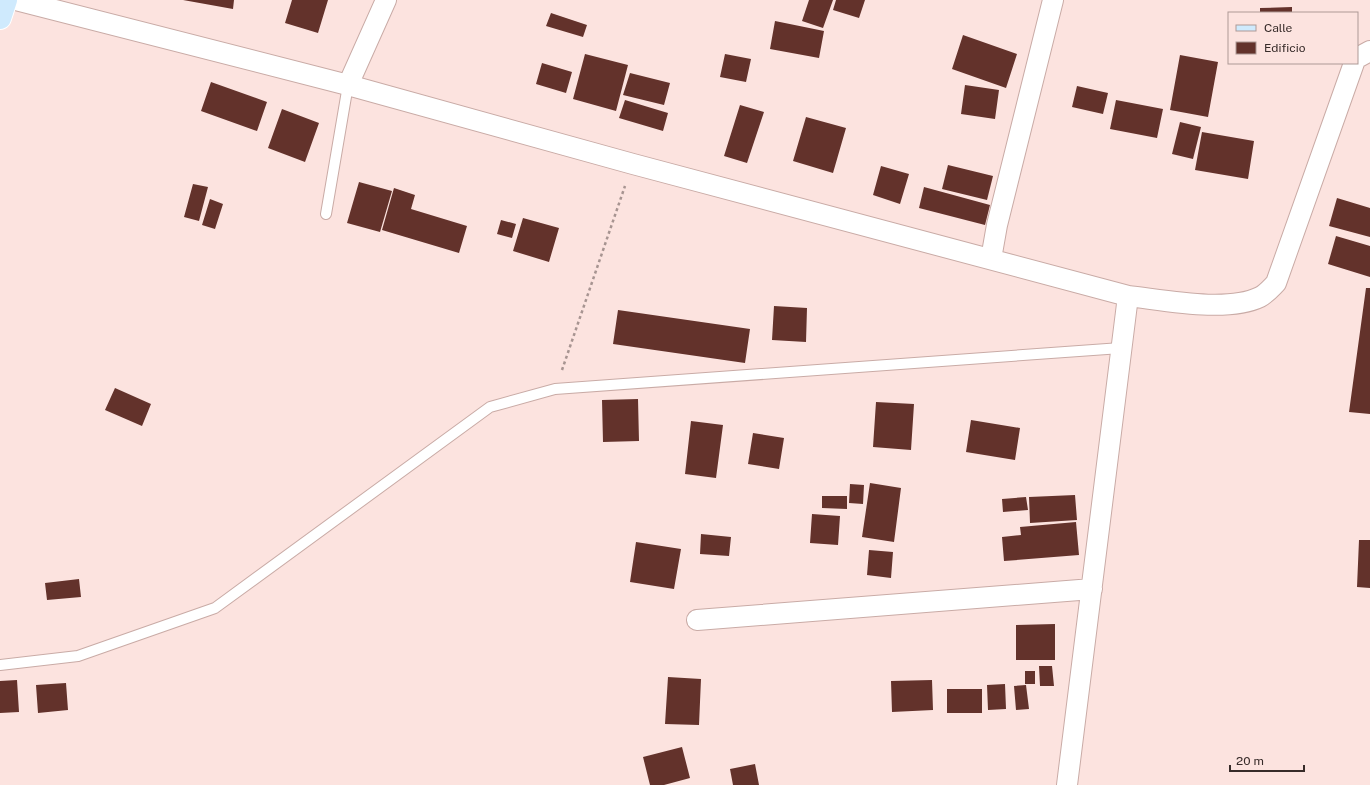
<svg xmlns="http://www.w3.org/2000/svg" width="1370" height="785" font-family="'Public Sans',sans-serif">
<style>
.building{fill:#63322b}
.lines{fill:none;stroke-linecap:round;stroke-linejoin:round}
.lane-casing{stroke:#c9aba6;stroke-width:12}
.street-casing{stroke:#c9aba6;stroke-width:22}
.primary-casing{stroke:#fff;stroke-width:24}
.path{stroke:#a79491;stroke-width:2.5;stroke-dasharray:3 3;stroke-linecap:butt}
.lane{stroke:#fff;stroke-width:10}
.street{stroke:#fff;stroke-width:20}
.primary{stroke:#cfeafd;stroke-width:22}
</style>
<rect width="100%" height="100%" fill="#fce3df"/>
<path class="building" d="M183,0H234L233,9Z
M292,0H328L318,33L285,23Z
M809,0H833L823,28L802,21Z
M836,0H865L859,18L833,10Z
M1292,7V13H1260V8Z
M551,13L587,25L583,37L546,26Z
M775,21L824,31L819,58L770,49Z
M963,35L1017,54L1006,88L952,69Z
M585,54L628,65L616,111L573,99Z
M725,54L751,59L746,82L720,77Z
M1180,55L1218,62L1208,117L1170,110Z
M542,63L572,72L566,93L536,84Z
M630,73L670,83L664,105L623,95Z
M211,82L267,102L257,131L201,111Z
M965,85L999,90L995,119L961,114Z
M1077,86L1108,93L1103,114L1072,107Z
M625,100L668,113L663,131L619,118Z
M1116,100L1163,109L1157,138L1110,129Z
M740,105L764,112L747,163L724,156Z
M282,109L319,123L305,162L268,148Z
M806,117L846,128L833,173L793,161Z
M1180,122L1201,127L1193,159L1172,154Z
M1202,132L1254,141L1248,179L1195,170Z
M948,165L993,176L987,200L942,189Z
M881,166L909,174L900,204L873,195Z
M359,182L392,191L380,232L347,223Z
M193,184L208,187L199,221L184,217Z
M924,187L990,205L985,225L919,208Z
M394,188L415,195L411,209L467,226L459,253L382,230Z
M1337,198L1370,208V237L1329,226Z
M210,199L223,204L215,229L202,225Z
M523,218L559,228L549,262L513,251Z
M501,220L516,224L512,238L497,234Z
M1336,236L1370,246V277L1328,264Z
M1366,288H1370V414L1349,412Z
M774,306L807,308L806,342L772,340Z
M618,310L750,329L745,363L613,344Z
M115,388L151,404L142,426L105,410Z
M638,399L639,441L603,442L602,400Z
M876,402L914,404L911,450L873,447Z
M971,420L1020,428L1015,460L966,452Z
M691,421L723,425L716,478L685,474Z
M753,433L784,438L779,469L748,464Z
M870,483L901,488L894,542L862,537Z
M850,484L864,485L863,504L849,503Z
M1075,495L1077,520L1030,523L1029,497Z
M822,496H847V509L822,508Z
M1026,497L1028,510L1003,512L1002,499Z
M812,514L840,516L838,545L810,543Z
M1076,522L1079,555L1004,561L1002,537L1021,535L1020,527Z
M701,534L731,537L729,556L700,554Z
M1359,540H1370V588L1357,587Z
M636,542L681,549L674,589L630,582Z
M869,550L893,552L891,578L867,575Z
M79,579L81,597L47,600L45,583Z
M1055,624V660H1016V625Z
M1039,666H1052L1054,686H1040Z
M1025,671H1035V684H1025Z
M668,677L701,679L699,725L665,724Z
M17,680L19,712L0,713V681Z
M932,680L933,710L892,712L891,681Z
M66,683L68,710L38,713L36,685Z
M1005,684L1006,709L988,710L987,685Z
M1026,685L1029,709L1016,710L1014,686Z
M947,689H982V713H947Z
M682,747L690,778L664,785H650L643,757Z
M755,764L759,785H733L730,769Z"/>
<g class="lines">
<g class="lane-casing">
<path id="lane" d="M326,214L348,85
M0,665L78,656L215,608L490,407L555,389L1121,348"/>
</g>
<g class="street-casing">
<path id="street" d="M16,0L348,85L633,164L1128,296C1164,300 1227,313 1260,297C1266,294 1271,288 1276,283L1354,63
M1357,58L1370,51
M348,85L386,0
M991,259L997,225L1053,0
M697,620L1092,589
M1067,785L1128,296"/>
</g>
<g class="primary-casing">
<path id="primary" d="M0,18L6,0"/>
</g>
<path class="path" d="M562,370L625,186"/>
<use href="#lane" class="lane"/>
<use href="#street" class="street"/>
<use href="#primary" class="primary"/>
</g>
<rect x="1228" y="12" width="130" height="52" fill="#fce3df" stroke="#ad9996"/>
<rect x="1236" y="25" width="20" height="6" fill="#cfeafd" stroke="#ad9996"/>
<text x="1264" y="32" font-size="12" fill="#372b29">Calle</text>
<rect x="1236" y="42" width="20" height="12" fill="#63322b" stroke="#ad9996"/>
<text x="1264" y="52" font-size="12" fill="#372b29">Edificio</text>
<path d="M1230 765v6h74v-6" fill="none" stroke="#372b29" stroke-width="2"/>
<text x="1236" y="765" font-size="12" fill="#372b29" stroke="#fce3df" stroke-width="3" paint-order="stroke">20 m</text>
</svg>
